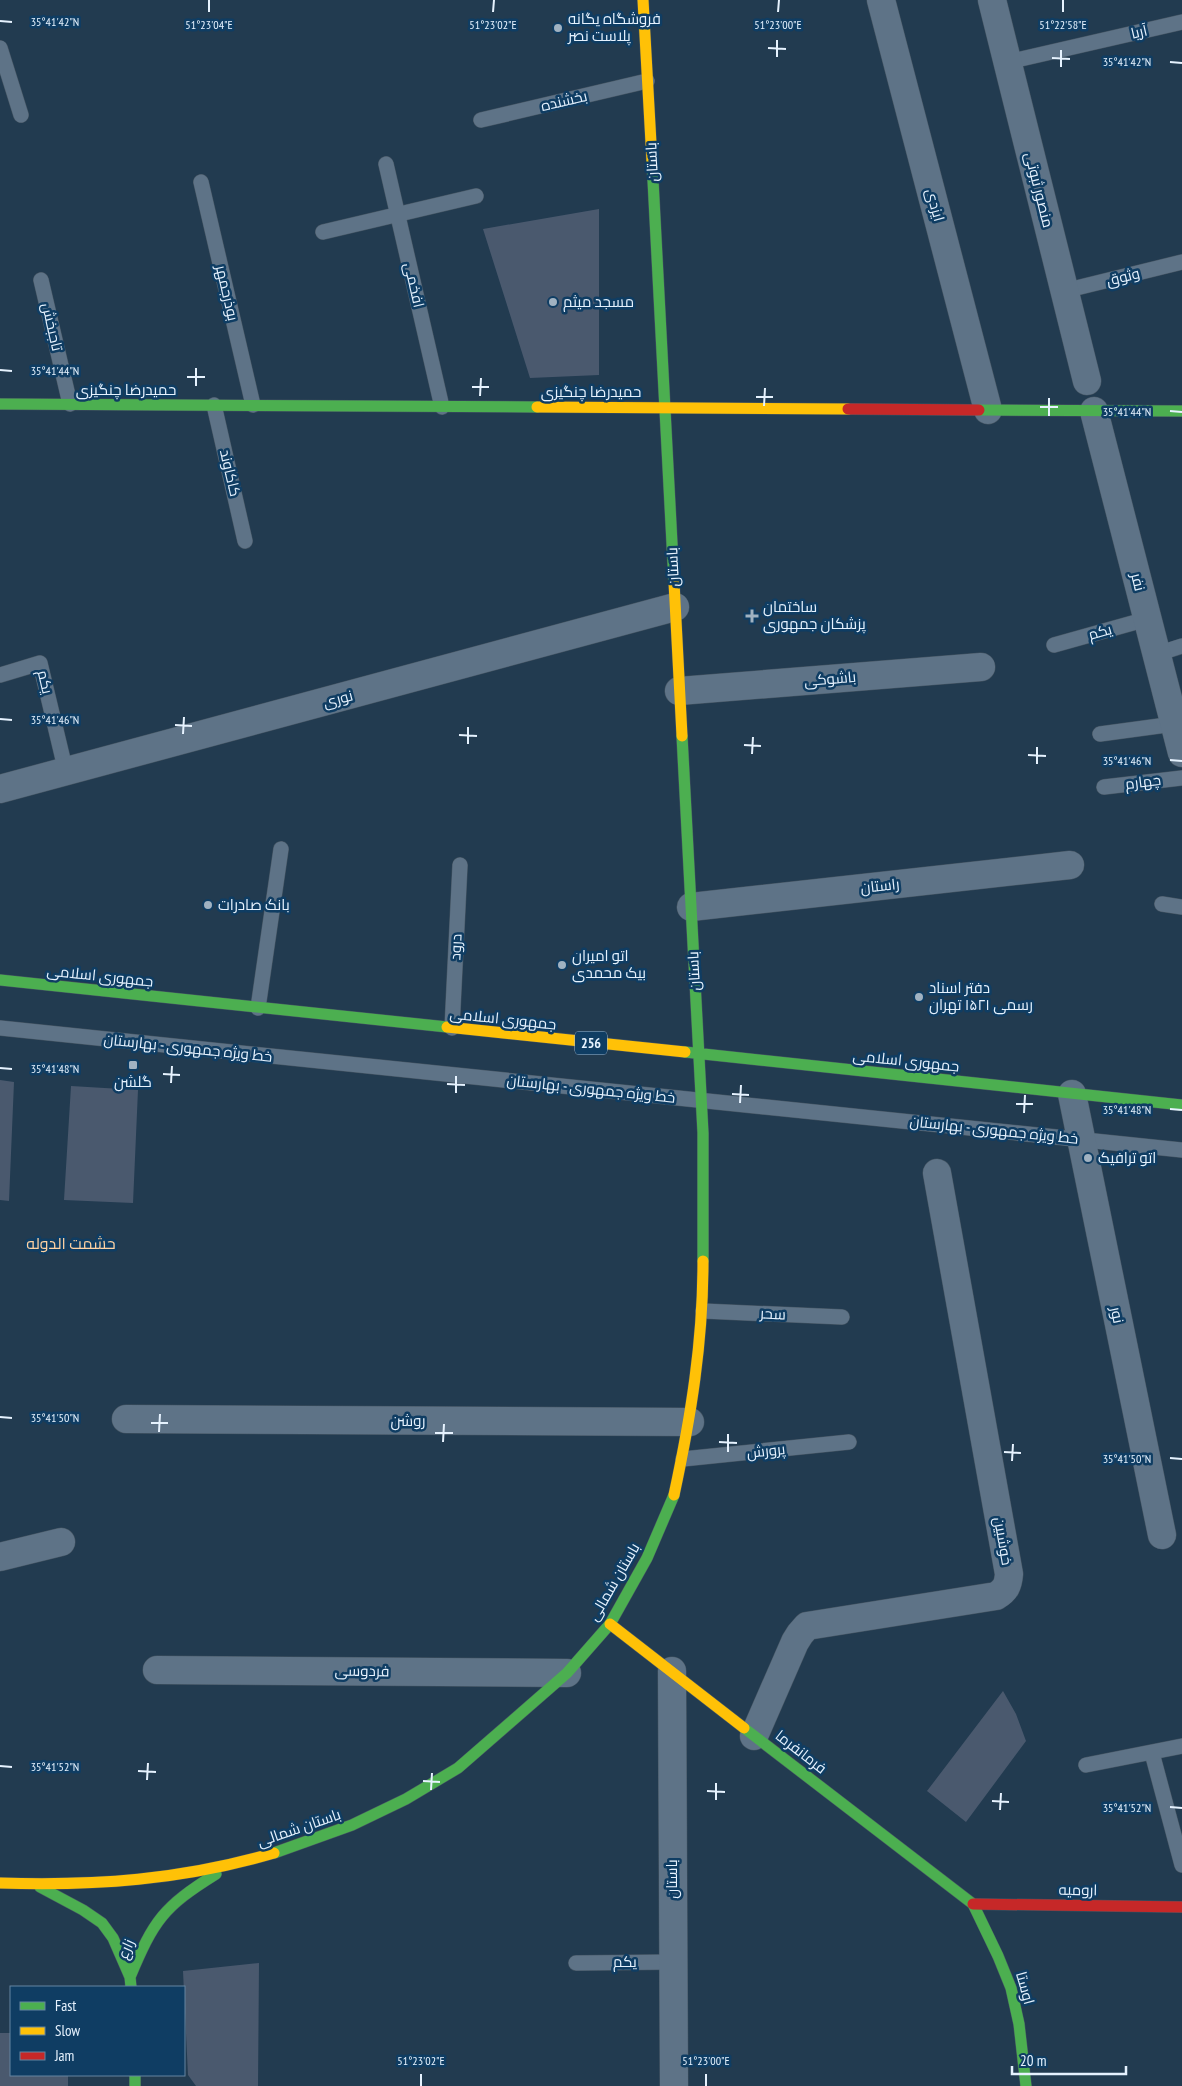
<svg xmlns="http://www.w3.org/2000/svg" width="1182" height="2086" font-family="'PT Sans Narrow',Cairo,sans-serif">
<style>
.building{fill:#4a596e}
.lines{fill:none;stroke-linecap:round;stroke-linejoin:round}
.lane-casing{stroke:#445462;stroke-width:16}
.street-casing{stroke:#445462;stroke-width:29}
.fast-casing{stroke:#445462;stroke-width:12}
.slow-casing{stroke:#445462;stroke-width:12}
.jam-casing{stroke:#445462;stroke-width:12}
.lane{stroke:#5e7387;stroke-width:15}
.street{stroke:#5e7387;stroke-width:28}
.fast{stroke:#4caf50;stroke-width:11}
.slow{stroke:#ffc107;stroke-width:11}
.jam{stroke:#c62828;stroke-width:11}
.ticks{fill:none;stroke:#e6f2fe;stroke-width:2}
.poi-dot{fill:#a1b2c1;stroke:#0f3d63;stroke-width:2}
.labels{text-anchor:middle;stroke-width:5;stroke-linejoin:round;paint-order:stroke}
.shield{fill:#0f3d63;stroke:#a6bcd0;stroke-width:1}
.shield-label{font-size:14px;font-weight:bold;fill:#e6f2fe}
.poi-label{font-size:15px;fill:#e6f2fe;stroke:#0f3d63;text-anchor:start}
.street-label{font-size:15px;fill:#e6f2fe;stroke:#0f3d63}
.neighbourhood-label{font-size:16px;fill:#ffd2a2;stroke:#0f3d63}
.ticks-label{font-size:12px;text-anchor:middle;fill:#e6f2fe;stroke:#0f3d63;stroke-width:5;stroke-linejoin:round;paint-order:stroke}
</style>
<rect width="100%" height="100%" fill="#223b50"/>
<path class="building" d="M599,209V375L530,378L483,229Z
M0,1080L14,1082L9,1201L0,1200Z
M71,1086L138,1090L133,1203L64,1200Z
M1003,1691L1016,1714L1026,1741L966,1822L927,1791Z
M259,1963L258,2086H196L188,2075L183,1971Z
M0,2033H11V2075H68V2086H0Z"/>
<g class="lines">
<g class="lane-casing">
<path id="lane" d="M0,48L21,115
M1008,62L1182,22
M481,120L647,81
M386,164L442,407
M201,182L253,405
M323,232L476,196
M41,280L70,404
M1064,291L1182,262
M214,405L245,541
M1054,645L1147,619
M1157,654L1182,646
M0,675L40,663L66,772
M1100,734L1174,724
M1104,787L1182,778
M1162,904L1182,907
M258,1008L281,849
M0,1028L1182,1150
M452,1028L460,865
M703,1311L842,1317
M683,1459L849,1442
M1152,1753L1182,1865
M1086,1765L1182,1746
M576,1963L673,1962"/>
</g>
<g class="street-casing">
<path id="street" d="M881,0L988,410
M992,0L1087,381
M1094,411L1182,753
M679,691L981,667
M0,789L675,607
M691,907L1070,865
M1072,1094L1162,1535
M126,1419L690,1422
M0,1557L61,1542
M157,1670L567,1673
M672,1671L674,2086
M754,1736L795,1642L800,1634L807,1626L996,1596C1006,1590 1008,1585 1009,1574L937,1173"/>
</g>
<g class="fast-casing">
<path id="fast" d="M652,161L674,582
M0,404L537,407
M979,410L1182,411
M682,736L703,1133V1261
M0,980L447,1027
M685,1052L1182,1105
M744,1728L973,1904L998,1956L1011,1988L1019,2024L1026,2086
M274,1853L352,1825L406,1799L458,1768L567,1673L610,1624L647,1558L674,1495
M40,1887L83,1910L102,1923L113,1938L130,1977L131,1987
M130,1977C154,1920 163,1907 216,1874
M135,2075V2086"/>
</g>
<g class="slow-casing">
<path id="slow" d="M643,0L652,161
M537,407L848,409
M674,582L682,736
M447,1027L685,1052
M674,1495C691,1416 703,1342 703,1261
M610,1624L744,1728
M0,1883C96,1886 181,1880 274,1853"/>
</g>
<g class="jam-casing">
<path id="jam" d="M848,409L979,410
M973,1904L1182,1907"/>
</g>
<use href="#lane" class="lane"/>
<use href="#street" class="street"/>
<use href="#fast" class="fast"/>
<use href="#slow" class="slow"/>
<use href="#jam" class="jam"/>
</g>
<path class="ticks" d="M209,12V0M493,12L494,0M778,12L779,0M1063,12V0M0,21L12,22M768,48L786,49M777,57V40M1052,58L1070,59M1170,62L1182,63M1061,67V50M0,370L12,371M187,377H205M196,386V368M472,387H489M480,396L481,378M756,397H773M764,406L765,388M1040,407H1058M1170,411L1182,412M1049,416V398M0,719L12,720M175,725L192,726M183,734L184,717M459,735L477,736M468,744V727M744,745L761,746M752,754L753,737M1028,755L1046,756M1170,760L1182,761M1037,764V747M0,1068L12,1069M163,1074L180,1075M171,1083L172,1066M447,1084L465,1085M456,1093V1076M732,1094L749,1095M740,1103L741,1085M1016,1104H1033M1170,1109L1182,1110M1024,1113L1025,1095M0,1417L12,1418M151,1423H168M159,1432L160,1414M435,1433H453M443,1442L444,1424M719,1442L737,1443M728,1452V1434M1004,1452L1021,1453M1170,1458L1182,1459M1012,1461L1013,1444M0,1766L12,1767M138,1771L156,1772M147,1780L148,1763M423,1781L440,1782M431,1790L432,1773M707,1791L725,1792M716,1800V1783M992,1801L1009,1802M1170,1807L1182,1808M1000,1810L1001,1793M421,2086V2074M706,2086V2074"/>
<g class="poi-dot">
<circle cx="558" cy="28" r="5"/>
<circle cx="553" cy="302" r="5"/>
<path d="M749.5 608.5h5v5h5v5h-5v5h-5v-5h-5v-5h5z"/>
<circle cx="208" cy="905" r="5"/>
<circle cx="562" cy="965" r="5"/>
<circle cx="919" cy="997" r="5"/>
<rect x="128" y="1060" width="10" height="10" rx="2.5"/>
<circle cx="1088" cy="1158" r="5"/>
</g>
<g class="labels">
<rect class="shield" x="575" y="1031.5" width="32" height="23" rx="4"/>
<g class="shield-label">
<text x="591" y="1048">256</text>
</g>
<g class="poi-label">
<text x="568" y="24">فروشگاه یگانه<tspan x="568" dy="17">پلاست نصر</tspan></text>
<text x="563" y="307">مسجد میثم</text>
<text x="763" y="612">ساختمان<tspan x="763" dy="17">پزشکان جمهوری</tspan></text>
<text x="218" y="910">بانک صادرات</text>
<text x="572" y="961">اتو امیران<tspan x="572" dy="17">بیک محمدی</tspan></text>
<text x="929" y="993">دفتر اسناد<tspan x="929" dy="17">رسمی ۱۵۲۱ تهران</tspan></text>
<text x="133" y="1087" text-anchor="middle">گلشن</text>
<text x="1098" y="1163">اتو ترافیک</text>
</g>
<g class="street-label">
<text transform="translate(1139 32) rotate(-13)" y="5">آریا</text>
<text transform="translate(564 101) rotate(-13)" y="5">بخشنده</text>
<text transform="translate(652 162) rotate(-93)" y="5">باستان</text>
<text transform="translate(1039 190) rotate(76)" y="5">منصور ثبوتی</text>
<text transform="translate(935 205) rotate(75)" y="5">ایزدی</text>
<text transform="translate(1123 277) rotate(-14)" y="5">وثوق</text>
<text transform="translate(414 285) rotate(77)" y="5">افخمی</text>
<text transform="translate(227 293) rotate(77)" y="5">بوذرجمهر</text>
<text transform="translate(52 327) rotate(77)" y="5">تاجبخش</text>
<text x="126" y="395">حمیدرضا چنگیزی</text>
<text x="591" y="397">حمیدرضا چنگیزی</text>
<text transform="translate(230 473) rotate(77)" y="5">کاکاوند</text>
<text transform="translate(673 567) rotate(-93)" y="5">باستان</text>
<text transform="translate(1138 582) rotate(76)" y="5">نفر</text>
<text transform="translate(1100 632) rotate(-16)" y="5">یکم</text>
<text transform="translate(830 679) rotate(-5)" y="5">باشوکی</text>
<text transform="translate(45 682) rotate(77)" y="5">یکم</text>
<text transform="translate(338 699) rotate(-15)" y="5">نوری</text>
<text transform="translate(1143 782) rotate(-7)" y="5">چهارم</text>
<text transform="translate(880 886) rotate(-6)" y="5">راستان</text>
<text transform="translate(456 947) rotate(-87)" y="5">درود</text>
<text transform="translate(694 971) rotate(-93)" y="5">باستان</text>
<text transform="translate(100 976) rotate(6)" y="5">جمهوری اسلامی</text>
<text transform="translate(503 1019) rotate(6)" y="5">جمهوری اسلامی</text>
<text transform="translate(188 1048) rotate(6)" y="5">خط ویژه جمهوری - بهارستان</text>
<text transform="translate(906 1061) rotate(6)" y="5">جمهوری اسلامی</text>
<text transform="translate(591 1089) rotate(6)" y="5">خط ویژه جمهوری - بهارستان</text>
<text transform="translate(994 1130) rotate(6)" y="5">خط ویژه جمهوری - بهارستان</text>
<text transform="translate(773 1314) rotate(3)" y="5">سحر</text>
<text transform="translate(1117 1315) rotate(78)" y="5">نور</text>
<text x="408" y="1426">روشن</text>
<text transform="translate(766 1451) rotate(-6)" y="5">پرورش</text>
<text transform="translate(1003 1541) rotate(80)" y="5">خوشبین</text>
<text transform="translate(614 1582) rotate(-60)" y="5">باستان شمالی</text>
<text transform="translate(362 1671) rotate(1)" y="5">فردوسی</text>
<text transform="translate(801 1752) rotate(38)" y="5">فرمانفرما</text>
<text transform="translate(299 1828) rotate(-19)" y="5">باستان شمالی</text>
<text transform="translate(672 1879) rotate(-90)" y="5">باستان</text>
<text transform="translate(1078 1890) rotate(1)" y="5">ارومیه</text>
<text transform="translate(126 1949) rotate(-66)" y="5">زارع</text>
<text x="625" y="1967">یکم</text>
<text transform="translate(1025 1988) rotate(75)" y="5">اوستا</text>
</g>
<g class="neighbourhood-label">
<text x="71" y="1249">حشمت الدوله</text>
</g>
</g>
<g class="ticks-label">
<text x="55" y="26">35°41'42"N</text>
<text x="209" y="29">51°23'04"E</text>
<text x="493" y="29">51°23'02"E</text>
<text x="778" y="29">51°23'00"E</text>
<text x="1063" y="29">51°22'58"E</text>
<text x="1127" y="66">35°41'42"N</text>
<text x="55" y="375">35°41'44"N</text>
<text x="1127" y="416">35°41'44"N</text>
<text x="55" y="724">35°41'46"N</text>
<text x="1127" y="765">35°41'46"N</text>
<text x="55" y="1073">35°41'48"N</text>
<text x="1127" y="1114">35°41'48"N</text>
<text x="55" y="1422">35°41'50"N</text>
<text x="1127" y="1463">35°41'50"N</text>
<text x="55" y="1771">35°41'52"N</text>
<text x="1127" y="1812">35°41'52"N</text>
<text x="421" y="2065">51°23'02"E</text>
<text x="706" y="2065">51°23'00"E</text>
</g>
<rect x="10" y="1986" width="175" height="90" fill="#0f3d63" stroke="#6585a1"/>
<rect x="20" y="2002" width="25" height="8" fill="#4caf50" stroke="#6585a1"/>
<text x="55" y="2011" font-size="15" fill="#e6f2fe">Fast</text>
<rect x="20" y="2027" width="25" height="8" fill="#ffc107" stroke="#6585a1"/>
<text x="55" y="2036" font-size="15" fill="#e6f2fe">Slow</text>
<rect x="20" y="2052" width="25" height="8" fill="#c62828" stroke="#6585a1"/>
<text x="55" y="2061" font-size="15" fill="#e6f2fe">Jam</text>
<path d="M1012 2066v8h114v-8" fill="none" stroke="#e6f2fe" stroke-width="2.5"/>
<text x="1020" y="2066" font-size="15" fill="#e6f2fe" stroke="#0f3d63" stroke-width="4" paint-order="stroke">20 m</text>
</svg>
